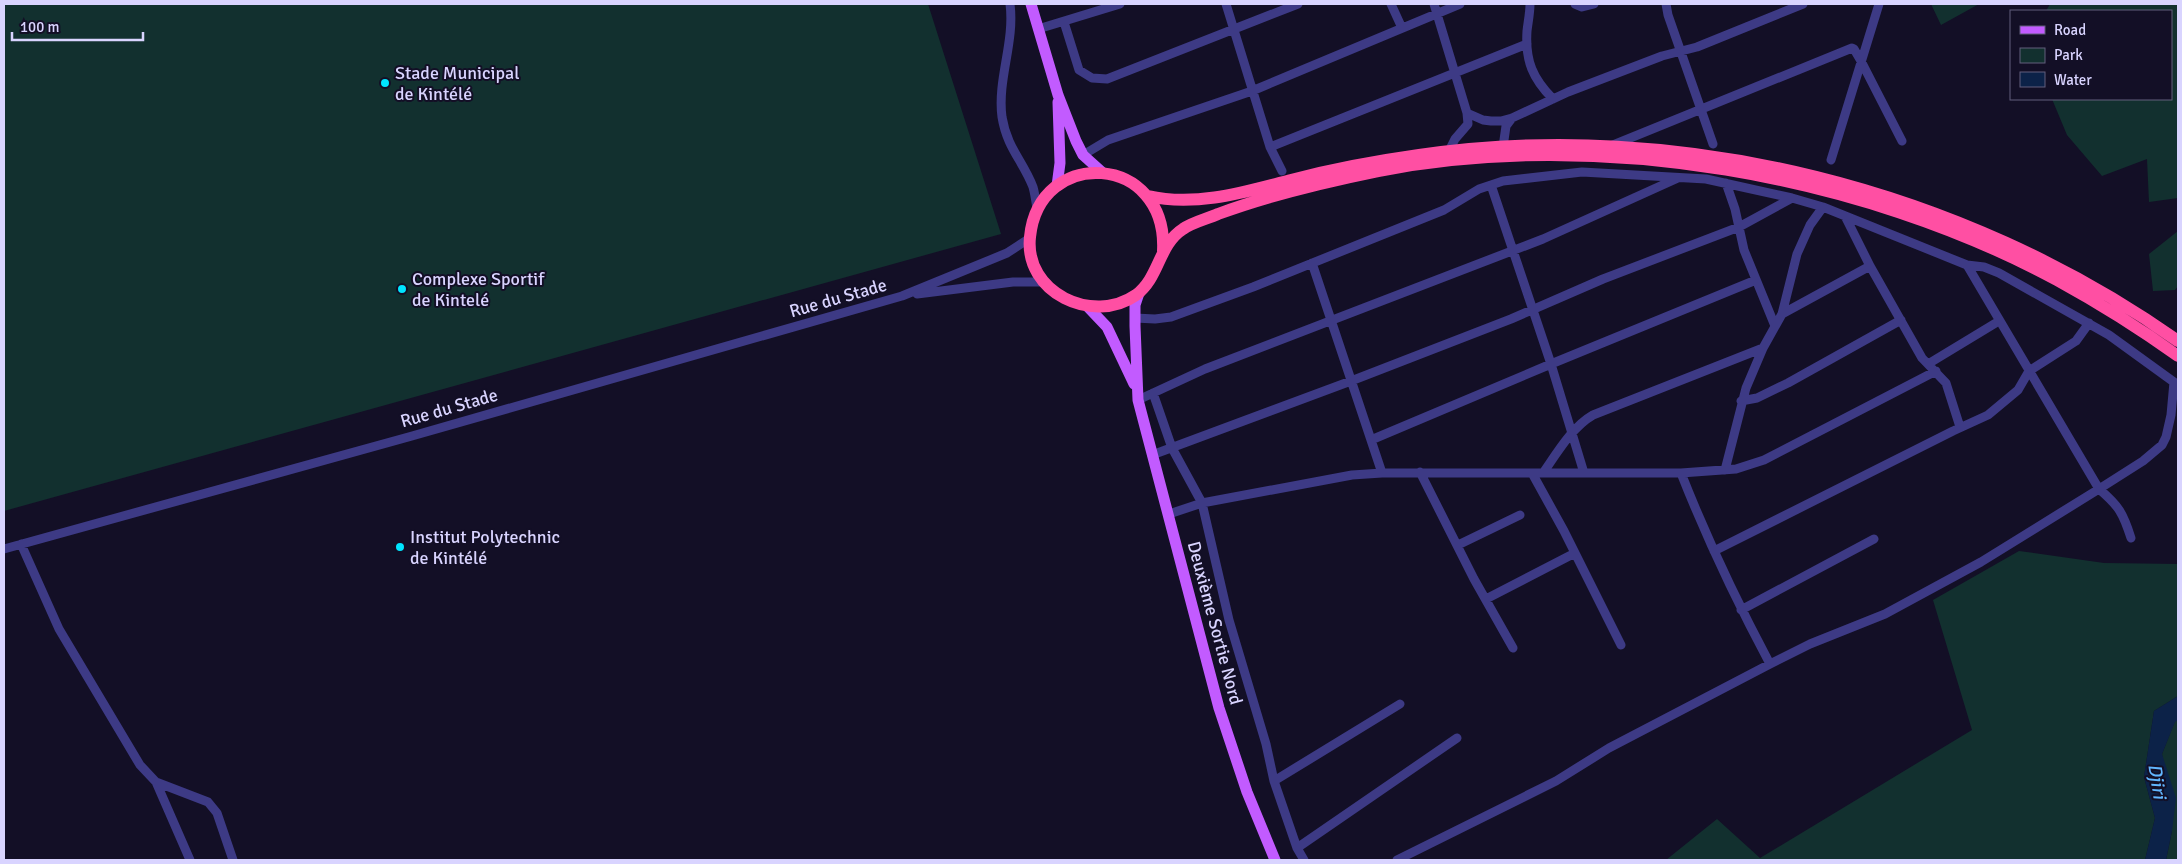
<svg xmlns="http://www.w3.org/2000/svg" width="2182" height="864" font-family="Signika,sans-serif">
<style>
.green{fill:#12302f}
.water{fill:#0c2248}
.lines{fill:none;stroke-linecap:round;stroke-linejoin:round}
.minor{stroke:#3d3a85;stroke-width:9}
.major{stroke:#c25bff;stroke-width:11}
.highway{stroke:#ff4fa3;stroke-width:12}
.poi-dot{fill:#00e5ff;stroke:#130f26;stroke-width:2}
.labels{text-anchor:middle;stroke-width:4;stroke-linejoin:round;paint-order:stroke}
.poi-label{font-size:18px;fill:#d9d4ff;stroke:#130f26;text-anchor:start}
.street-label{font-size:18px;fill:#d9d4ff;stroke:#130f26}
.water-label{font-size:19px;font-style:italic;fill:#62b6ff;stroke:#130f26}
</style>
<rect width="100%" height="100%" fill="#130f26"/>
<path class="green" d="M4,4H928L1001,234L4,511Z
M1931,4H1979L1941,25Z
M2050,4H2178V198L2149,202L2147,159L2102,176L2067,135L2052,99H2171V11H2046Z
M2178,231V286L2175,290L2153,291L2149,254Z
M2019,551L2104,563L2178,564V696L2154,711L2144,777L2155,818L2145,860H1666L1717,819L1760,858L1972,730L1933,600Z
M2178,720V860H2166L2172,831L2162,754L2175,721Z"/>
<path class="water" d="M2178,696V720L2175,722L2162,754L2176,798L2172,831L2166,860H2145L2155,818L2144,777L2154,711Z"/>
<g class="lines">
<path class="minor" d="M1010,4C1015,42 997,80 1002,117C1007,148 1023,161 1033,187C1035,194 1036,202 1037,209
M1226,4L1270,147L1282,171
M1391,4L1402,28
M1434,4L1467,113L1468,124L1455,139L1449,151
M1530,4C1530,13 1528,22 1527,31C1525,61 1533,79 1553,99
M1575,4L1582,7L1594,4
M1666,4L1668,15L1713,144
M1064,22L1079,70L1092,78L1107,79L1298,4
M1038,29L1120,4
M1467,113L1483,120L1491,121H1501L1512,118L1568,92L1662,56L1697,47L1803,4
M1613,145L1852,48L1854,49L1861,61L1902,141
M1270,147L1527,44
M1503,147L1506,126L1512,118
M1083,155L1108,140L1252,91L1460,4
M1831,160L1879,4
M1726,183L1735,209L1744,250L1775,326
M1491,185L1551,364L1584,473
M1845,216L1870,266L1922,358L1946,383L1960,427
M1312,263L1382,473
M1967,265L2099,489C2119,506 2123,513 2131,538
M917,294L1013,282H1044
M1782,314L1870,266
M1135,318L1155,319L1171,317L1253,287L1444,210L1479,189L1503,181L1582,172L1706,179L1792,198L1823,207L1967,265L1984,267L1999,273L2109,335L2178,385
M1928,364L1999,321
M1153,393L1172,448L1202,503L1229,620L1266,744L1274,781L1297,848L1304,860
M1138,400L1205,369L1543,239L1678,178
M1741,401L1757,398L1788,383L1901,320
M1371,440L1551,364L1756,280
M1152,455L1351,381L1511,319L1603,279L1739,227L1792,198
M1725,470L1746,388L1763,348L1782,314L1797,254L1810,225L1823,207
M1420,472L1474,579L1513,648
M1532,473L1564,531L1621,645
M1543,473C1557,453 1572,427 1593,415L1763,348
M1681,473C1707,539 1737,602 1770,664
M1169,514L1202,503L1352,475L1382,473H1681L1736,469L1764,460L1936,371
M21,544L59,629L140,765L156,782L208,802L217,813L233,860
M1458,545L1520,515
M4,549L412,436L902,296L1007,253L1030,238
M1714,551L1953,431L1988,415L2018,390L2029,371L2076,341L2089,323
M1486,599L1575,553
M1741,610L1874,539
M1274,781L1400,704
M156,782L190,860
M1297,848L1457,738
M1397,860L1556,781L1609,748L1770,664L1810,644L1885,614L1981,562L2099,489L2143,461L2162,445L2166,437L2171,415L2174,382"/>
<path class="major" d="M1031,4L1058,95L1076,141L1083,155L1103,173
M1057,186L1060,163L1058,102
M1139,293L1135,305V326L1138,400L1219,708L1247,792L1275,860
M1088,307L1107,327L1134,384"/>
<path class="highway" d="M1148,196C1196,207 1245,192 1291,180C1333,169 1376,161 1419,155C1680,117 1963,189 2178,341
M1163,251C1168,153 1039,146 1030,237C1024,293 1093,325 1136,295C1160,277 1158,245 1183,229C1193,222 1207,219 1218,214C1269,195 1324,182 1378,171C1597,128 1861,174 2057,280C2099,303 2139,328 2178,356"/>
</g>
<g class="poi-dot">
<circle cx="385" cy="83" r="5"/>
<circle cx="402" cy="289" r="5"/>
<circle cx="400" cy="547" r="5"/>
</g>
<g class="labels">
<g class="poi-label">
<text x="395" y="79">Stade Municipal<tspan x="395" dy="21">de Kintélé</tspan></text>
<text x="412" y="285">Complexe Sportif<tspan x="412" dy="21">de Kintelé</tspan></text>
<text x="410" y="543">Institut Polytechnic<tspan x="410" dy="21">de Kintélé</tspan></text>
</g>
<g class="street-label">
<text transform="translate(838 298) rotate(-16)" y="6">Rue du Stade</text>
<text transform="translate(449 408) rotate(-16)" y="6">Rue du Stade</text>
<text transform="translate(1215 623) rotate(75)" y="6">Deuxième Sortie Nord</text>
</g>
<g class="water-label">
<text transform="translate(2158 781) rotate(81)" y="7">Djiri</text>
</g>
</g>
<rect width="2182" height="864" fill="none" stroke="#d9d4ff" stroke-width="10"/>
<rect x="2010" y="10" width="162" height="90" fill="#130f26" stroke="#625e7d"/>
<rect x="2020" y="26" width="25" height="8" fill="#c25bff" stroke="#625e7d"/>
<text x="2054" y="35" font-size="15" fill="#d9d4ff">Road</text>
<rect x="2020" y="48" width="25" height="15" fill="#12302f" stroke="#625e7d"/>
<text x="2054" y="60" font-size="15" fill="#d9d4ff">Park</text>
<rect x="2020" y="72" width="25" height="15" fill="#0c2248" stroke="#625e7d"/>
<text x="2054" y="85" font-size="15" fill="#d9d4ff">Water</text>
<path d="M12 32v8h131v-8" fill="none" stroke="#d9d4ff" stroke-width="2.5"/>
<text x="20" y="32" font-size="15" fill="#d9d4ff" stroke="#130f26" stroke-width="4" paint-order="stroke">100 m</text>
</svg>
